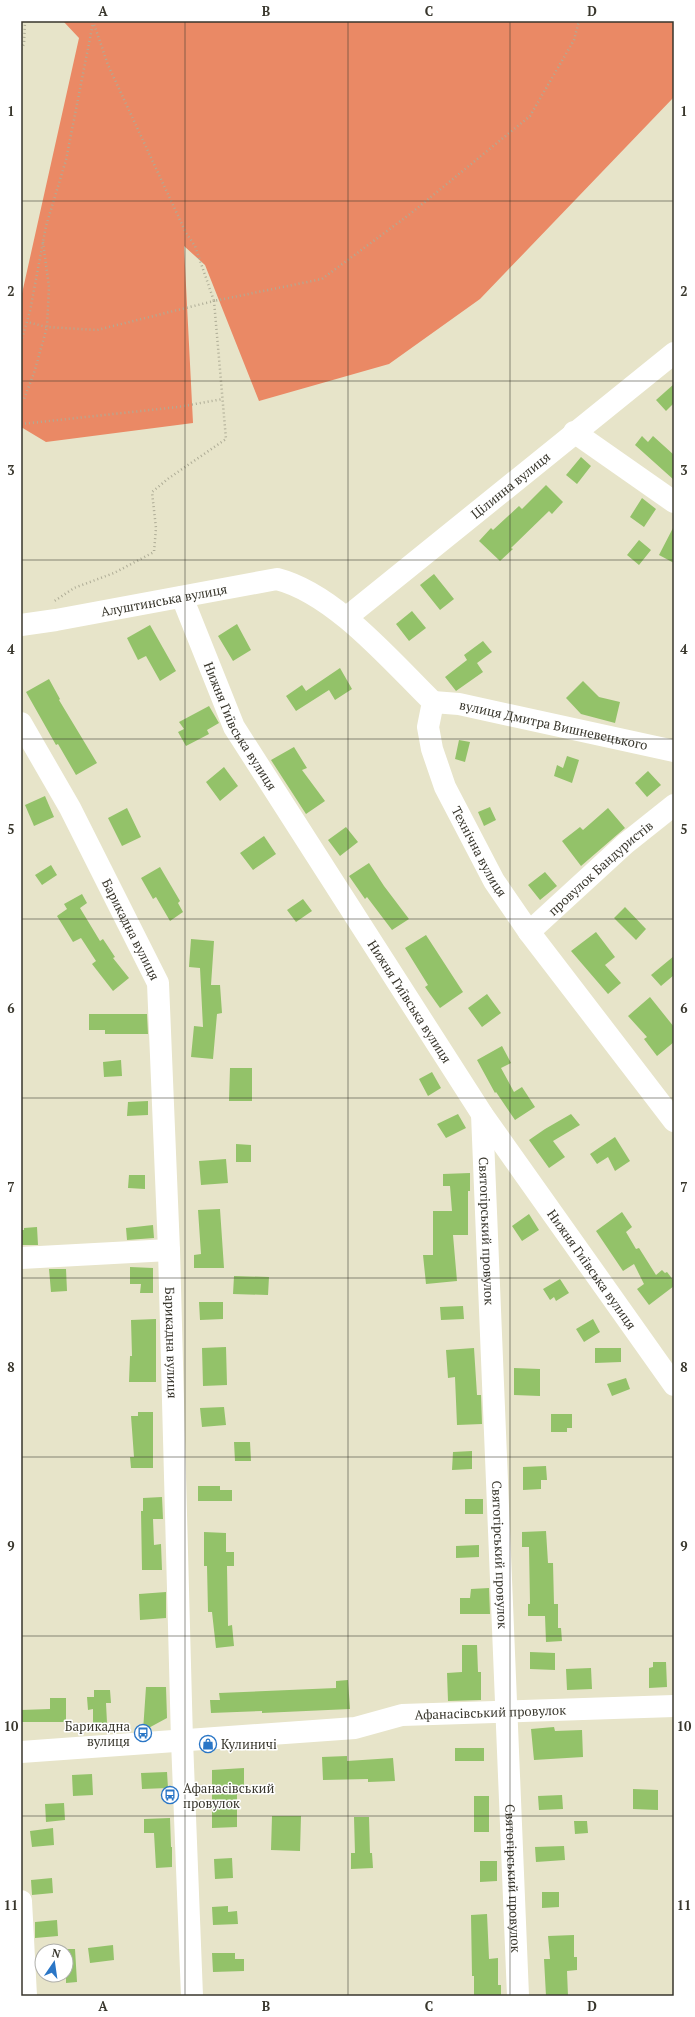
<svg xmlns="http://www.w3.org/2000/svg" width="695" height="2017" font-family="'PT Serif',serif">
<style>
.forest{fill:#ea8965}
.building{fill:#93c269}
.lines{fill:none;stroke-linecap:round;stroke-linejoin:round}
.path{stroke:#aeac96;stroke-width:2.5;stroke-dasharray:1 3;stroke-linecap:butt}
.minor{stroke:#fff;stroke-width:22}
.grid{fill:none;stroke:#38362c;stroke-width:1;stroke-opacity:0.55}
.labels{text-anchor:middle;stroke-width:3;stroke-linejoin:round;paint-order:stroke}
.street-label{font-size:13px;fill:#38362c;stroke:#fff}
.poi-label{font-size:13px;fill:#38362c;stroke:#fff;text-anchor:start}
.neatline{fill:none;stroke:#38362c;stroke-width:1.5}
.grid-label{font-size:13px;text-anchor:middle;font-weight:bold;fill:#38362c}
</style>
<rect width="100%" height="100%" fill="#e7e4c9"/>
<path class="forest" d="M63,21H674V97L480,299L389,364L259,401L205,265L184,246L193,423L46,442L21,427V298L79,38Z"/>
<path class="building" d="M674,384V403L666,411L656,400Z
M642,436L648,442L653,436L674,455V480L635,445Z
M581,457L591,466L577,484L566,475Z
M546,485L563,502L552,514L549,511L511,548L513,549L500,561L479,541L491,528L493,530L519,506L522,509Z
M642,498L656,509L644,527L630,517Z
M674,526V563L659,555Z
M639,540L651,550L639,565L627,555Z
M434,574L454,599L440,610L420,585Z
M412,611L426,628L409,641L396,624Z
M237,624L251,650L233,661L218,636Z
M150,625L176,671L160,681L146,656L138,660L127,638Z
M483,641L492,652L477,663L483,672L456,691L445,677L467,660L464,655Z
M340,668L352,689L335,700L329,690L296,711L286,696L302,685L306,691Z
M49,679L60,699L59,700L97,763L76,775L58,744L56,745L26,692Z
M583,681L599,697L620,702L615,723L581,714L566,698Z
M209,706L219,723L207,730L209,734L186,746L178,732L184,729L179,722Z
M459,740L470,742L465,762L455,759Z
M294,747L307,768L302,770L325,801L306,814L271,760Z
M567,756L579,760L572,783L554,776L557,765L563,768Z
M224,767L238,786L220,801L206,782Z
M648,771L661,785L647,797L635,783Z
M45,796L54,817L34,826L25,805Z
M490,807L496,820L484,826L478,812Z
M127,808L141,837L122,846L108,818Z
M608,808L625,828L581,866L562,841L580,827L583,830Z
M346,827L358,842L340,856L328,840Z
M264,836L276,854L253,870L240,853Z
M369,863L384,886L409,919L392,930L367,897L365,899L349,876Z
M51,865L57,875L42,885L35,875Z
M160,867L180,901L178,903L183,912L170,921L156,897L153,899L141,878Z
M545,872L557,886L540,900L528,885Z
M82,894L87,903L80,908L100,941L103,939L115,957L113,958L129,978L113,991L92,964L96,961L81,938L73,942L57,916L67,909L64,904Z
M303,899L312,911L296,922L287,910Z
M625,907L646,929L636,940L614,918Z
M596,932L615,957L605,965L621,983L608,994L571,951Z
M426,935L463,992L440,1008L425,987L428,985L405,948Z
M191,939L214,941L211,985H220L222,1013L217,1014L213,1059L191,1057L194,1026L203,1027L200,968L189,967Z
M674,956V975L661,986L651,975Z
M487,994L501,1013L482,1027L468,1008Z
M650,997L674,1027V1042L657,1056L644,1039L647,1037L628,1016Z
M89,1014H147L148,1034H105V1030H89Z
M502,1046L511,1063L501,1068L514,1092L522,1087L535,1107L515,1120L496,1092L495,1093L477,1060Z
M121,1060L122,1076L104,1077L103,1062Z
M230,1068H252V1101H229Z
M432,1072L441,1088L428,1096L419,1079Z
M148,1101V1115L127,1116L128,1102Z
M458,1114L466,1128L446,1138L437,1124Z
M571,1114L580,1125L553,1141L565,1157L549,1168L529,1140L545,1129Z
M615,1137L630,1161L615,1171L608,1157L597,1164L590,1154Z
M236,1144L251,1145V1162H236Z
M226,1159L228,1183L201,1185L199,1161Z
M470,1173V1191H468V1235H453L457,1281L426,1284L423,1255H433V1211H452L450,1186H443V1174Z
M129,1175H145V1189L128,1188Z
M220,1209L224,1268H194V1255L201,1254L198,1210Z
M622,1212L632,1227L626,1232L636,1249L639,1248L656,1275L662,1270L665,1273L667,1272L674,1281V1286L649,1305L637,1289L644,1284L634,1264L623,1271L596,1231Z
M529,1214L539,1230L522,1241L512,1226Z
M153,1225L154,1238L127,1240L126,1228Z
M37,1227L38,1245H21V1230H24V1228Z
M130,1267L153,1268V1293H140L141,1284H130Z
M49,1269H66L67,1291L51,1292Z
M234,1276L269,1277L268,1295L233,1294Z
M560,1279L569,1293L556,1301L554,1297L550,1300L543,1289Z
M199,1302H223V1319L200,1320Z
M463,1306L464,1319L441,1320L440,1307Z
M156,1319V1382H129L130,1356H132L131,1320Z
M593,1319L600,1332L584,1342L576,1329Z
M226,1347L227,1385L203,1386L202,1348Z
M474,1348L477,1395H481L482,1424L457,1425L455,1377L448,1378L446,1350Z
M595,1348H621V1362L595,1363Z
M514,1368L540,1369V1396L514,1395Z
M626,1378L630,1389L612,1396L607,1384Z
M224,1407L226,1425L202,1427L200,1408Z
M138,1412H153V1468H131L130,1457H134L131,1416H138Z
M551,1414H572V1428H567V1432H551Z
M234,1442H250L251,1461H235Z
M472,1451V1469L452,1470L453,1452Z
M546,1466L547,1480H541V1489L523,1490V1467Z
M198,1486H220V1490H232V1501H198Z
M162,1497L163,1519H153L154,1545L161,1544L162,1570H142L141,1511H143V1498Z
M465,1499H483V1514H465Z
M546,1531L548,1563H553L554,1604H558V1628H561L562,1641L546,1642L545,1616H528V1604H530L529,1547H522V1532Z
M204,1532L226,1533V1552H234V1566H227L228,1626L232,1625L234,1646L216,1648L212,1612H208L207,1566H204Z
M479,1545V1557L456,1558V1546Z
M489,1588L490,1614H460V1598H470L471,1589Z
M166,1592V1618L140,1620L139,1594Z
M462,1645H477L478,1672H481V1700L448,1701L447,1673L462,1672Z
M530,1652L555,1653V1670L530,1669Z
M653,1662H666L667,1687L649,1688V1668L653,1667Z
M591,1668L592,1689L567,1690L566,1669Z
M348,1680L350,1709L262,1713V1711L211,1713L210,1700H220L219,1693L336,1688V1681Z
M146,1687H166L167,1718L143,1731Z
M94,1690H110L111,1703H106L107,1723L93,1724V1709L88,1710L87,1697H94Z
M50,1698H66V1722H21V1710L50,1709Z
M554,1727L555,1731L582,1730L583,1757L534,1760L531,1729Z
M455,1748H484V1761H455Z
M347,1756V1761L393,1758L395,1781L368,1782V1779L323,1780L322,1757Z
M244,1768V1787H237V1827L212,1828V1770Z
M167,1772L168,1788L142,1789L141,1773Z
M92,1774L93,1795L73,1796L72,1775Z
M633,1789L658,1790V1810L633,1809Z
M562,1795L563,1809L539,1810L538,1796Z
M474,1796H489V1832H474Z
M64,1803L65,1820L46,1822L45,1804Z
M272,1816H301L300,1851L271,1850Z
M354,1817H369L370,1853H372L373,1868L351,1869V1853H355Z
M170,1818L171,1847H172V1867L156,1868L154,1833H144V1819Z
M574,1821H587L588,1833L575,1834Z
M53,1828L54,1845L32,1847L30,1831Z
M564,1846L565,1860L536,1862L535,1847Z
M232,1858L233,1878L215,1879L214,1859Z
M480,1861H497V1881L480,1882Z
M52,1878L53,1893L32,1895L31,1880Z
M542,1892H559V1907L542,1908Z
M228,1906V1912L237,1911L238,1924L213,1925L212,1907Z
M487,1914L489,1959L498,1958V1985H501V1996H474V1976H472L471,1915Z
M57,1920L58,1936L35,1938V1922Z
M574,1935V1957H577V1970L567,1971L568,1996H546L544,1959H550L548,1936Z
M113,1945L114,1960L90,1963L88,1948Z
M66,1949H75L77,1982L66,1983Z
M212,1953H235V1959H244V1971L213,1972Z"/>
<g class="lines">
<path class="path" d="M93,21L108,65L186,233L195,246L214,301L322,279L410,214L530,116L574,40L579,21
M21,49L24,44L25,21
M43,242L49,287L47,327L97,330L214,301L226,439L169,478L152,492L156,528L154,552L114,573L74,588L53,602
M21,342L30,311L46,226L66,160L93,23
M21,401L24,399L34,373L47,327L27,322
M21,424L178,407L223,399"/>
<g class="minor">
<path d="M574,432L674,502"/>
<path id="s1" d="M182,597L234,727L482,1114L674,1385"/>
<path id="s2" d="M347,617L674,353"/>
<path id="s3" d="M21,625L56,620L277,579C335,594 391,661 433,702L428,727L432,749L445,787L494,881L529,932L674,1121"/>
<path id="s4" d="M433,702L459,704L674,751"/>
<path id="s5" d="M21,723L70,808L158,983L169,1250L182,1740L192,1996"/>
<path id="s6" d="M529,932L625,844L674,805"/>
<path id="s7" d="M482,1114L518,1996"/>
<path d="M21,1258L169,1250"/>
<path id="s8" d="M21,1752L355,1728L402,1715L674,1706"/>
<path d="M21,1901L26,1996"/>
</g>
</g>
<path class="grid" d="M185,21V1996M348,21V1996M510,21V1996M21,201H674M21,381H674M21,560H674M21,739H674M21,919H674M21,1098H674M21,1278H674M21,1457H674M21,1636H674M21,1816H674"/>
<defs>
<g id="bus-ring" transform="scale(0.9)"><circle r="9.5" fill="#fff" stroke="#2a76c6" stroke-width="1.5"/><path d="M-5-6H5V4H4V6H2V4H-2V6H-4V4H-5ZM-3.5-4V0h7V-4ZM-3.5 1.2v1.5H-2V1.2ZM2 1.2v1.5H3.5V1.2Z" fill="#2a76c6"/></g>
<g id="shop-ring" transform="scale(0.9)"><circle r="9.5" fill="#fff" stroke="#2a76c6" stroke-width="1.5"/><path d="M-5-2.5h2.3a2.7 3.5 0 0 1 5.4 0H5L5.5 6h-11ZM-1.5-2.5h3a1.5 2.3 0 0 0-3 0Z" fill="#2a76c6"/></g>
</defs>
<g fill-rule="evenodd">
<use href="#bus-ring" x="143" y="1733"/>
<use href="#shop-ring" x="208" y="1744"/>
<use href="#bus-ring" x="170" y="1795"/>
</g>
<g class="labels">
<g class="street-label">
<text dy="5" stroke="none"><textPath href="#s2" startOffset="210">Цілинна вулиця</textPath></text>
<text dy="5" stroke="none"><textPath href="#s3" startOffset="145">Алуштинська вулиця</textPath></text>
<text dy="5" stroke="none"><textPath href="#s1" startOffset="142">Нижня Гиївська вулиця</textPath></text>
<text dy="5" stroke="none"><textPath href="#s4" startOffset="123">вулиця Дмитра Вишневецького</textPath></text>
<text dy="5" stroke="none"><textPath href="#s3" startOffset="622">Технічна вулиця</textPath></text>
<text dy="5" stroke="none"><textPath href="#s6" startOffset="96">провулок Бандуристів</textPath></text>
<text dy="5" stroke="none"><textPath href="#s5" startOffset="234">Барикадна вулиця</textPath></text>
<text dy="5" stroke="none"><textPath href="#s1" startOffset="466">Нижня Гиївська вулиця</textPath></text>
<text dy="5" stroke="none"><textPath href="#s7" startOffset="117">Святогірський провулок</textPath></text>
<text dy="5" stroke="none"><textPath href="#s1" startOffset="790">Нижня Гиївська вулиця</textPath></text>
<text dy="5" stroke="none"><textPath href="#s5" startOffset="654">Барикадна вулиця</textPath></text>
<text dy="5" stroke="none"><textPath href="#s7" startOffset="441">Святогірський провулок</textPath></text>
<text dy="5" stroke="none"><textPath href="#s8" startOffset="472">Афанасівський провулок</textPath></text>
<text dy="5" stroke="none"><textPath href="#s7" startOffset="765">Святогірський провулок</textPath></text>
</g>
<g class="poi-label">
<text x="130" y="1731" text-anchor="end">Барикадна<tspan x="130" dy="15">вулиця</tspan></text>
<text x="221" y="1749">Кулиничі</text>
<text x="183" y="1793">Афанасівський<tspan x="183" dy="15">провулок</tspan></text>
</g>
</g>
<rect width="695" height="2017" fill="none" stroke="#ffffff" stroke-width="44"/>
<g transform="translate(54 1963) rotate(13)"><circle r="19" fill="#ffffff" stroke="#afafab"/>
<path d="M0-3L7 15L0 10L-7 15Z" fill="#2a76c6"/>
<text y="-6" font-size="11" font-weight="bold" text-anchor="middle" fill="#38362c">N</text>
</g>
<rect x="22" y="22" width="651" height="1973" class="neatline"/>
<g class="grid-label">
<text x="103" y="16">A</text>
<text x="266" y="16">B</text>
<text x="429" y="16">C</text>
<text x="592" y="16">D</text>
<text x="11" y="116">1</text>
<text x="684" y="116">1</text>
<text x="11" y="296">2</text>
<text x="684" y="296">2</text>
<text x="11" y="475">3</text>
<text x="684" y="475">3</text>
<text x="11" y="654">4</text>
<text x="684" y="654">4</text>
<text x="11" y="834">5</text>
<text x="684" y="834">5</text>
<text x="11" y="1013">6</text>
<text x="684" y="1013">6</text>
<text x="11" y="1192">7</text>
<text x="684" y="1192">7</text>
<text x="11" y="1372">8</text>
<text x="684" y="1372">8</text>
<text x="11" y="1551">9</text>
<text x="684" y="1551">9</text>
<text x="11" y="1731">10</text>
<text x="684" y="1731">10</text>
<text x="11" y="1910">11</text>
<text x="684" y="1910">11</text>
<text x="103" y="2011">A</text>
<text x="266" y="2011">B</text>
<text x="429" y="2011">C</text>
<text x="592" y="2011">D</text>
</g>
</svg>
